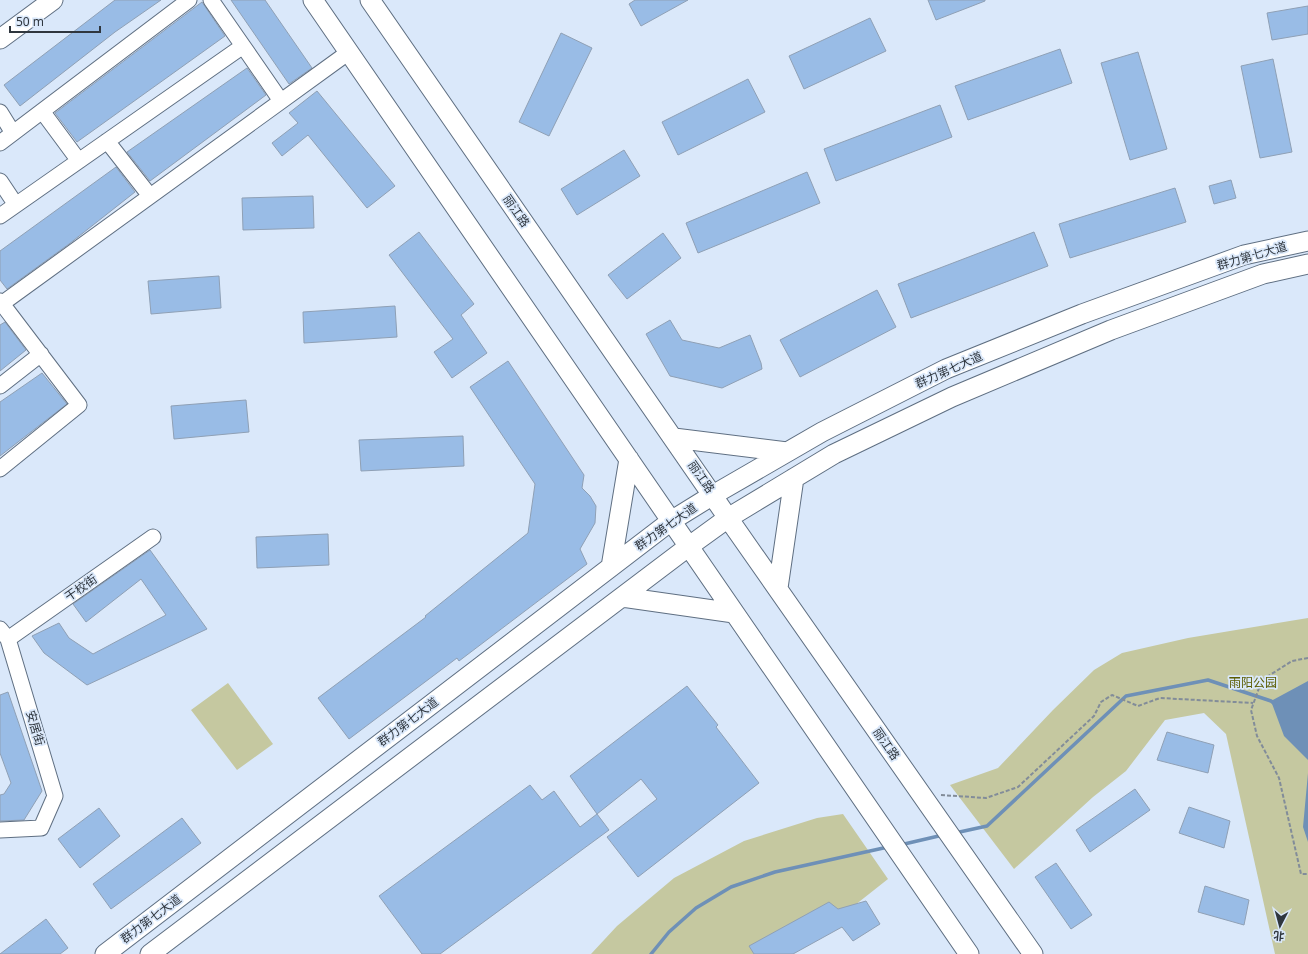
<svg xmlns="http://www.w3.org/2000/svg" width="1308" height="954" font-family="'Noto Sans','Noto Sans SC',sans-serif">
<style>
.green{fill:#c5c8a0}
.water{fill:#6e90b7}
.lines{fill:none;stroke-linecap:round;stroke-linejoin:round}
.stream{stroke:#6e90b7;stroke-width:3.5}
.building{fill:#99bce6;stroke:#8fa0b5}
.minor-casing{stroke:#5f6f82;stroke-width:17}
.major-casing{stroke:#5f6f82;stroke-width:21}
.path{stroke:#828c99;stroke-width:2;stroke-dasharray:4 2;stroke-linecap:butt}
.minor{stroke:#fff;stroke-width:15}
.major{stroke:#fff;stroke-width:19}
.labels{text-anchor:middle;stroke-width:3.5;stroke-linejoin:round;paint-order:stroke}
.street-label{font-size:12px;fill:#2f363e;stroke:#dae8fa}
.park-label{font-size:12px;fill:#5b5c01;stroke:#dae8fa}
</style>
<rect width="100%" height="100%" fill="#dae8fa"/>
<path class="green" d="M1308,618V954H1275L1226,734L1204,713L1165,720L1126,771L1093,797L1014,869L950,785L998,768L1053,710L1094,670L1122,653L1188,638Z
M228,683L273,744L237,770L191,710Z
M843,814L888,879L850,909L769,954H591L617,926L674,878L744,841L817,818Z"/>
<path class="water" d="M1308,681V760L1284,736L1271,701Z
M1308,773V842L1303,827Z"/>
<g class="lines">
<path class="stream" d="M955,833L987,826L1126,696L1208,680L1271,701L1275,704
M900,845L943,835
M651,954L669,932L696,908L731,887L775,872L888,847"/>
</g>
<path class="building" d="M115,0H161L115,32L20,106L4,85Z
M231,0H265L312,68L289,84Z
M635,0H688L641,26L629,4Z
M928,0H985V1L936,20Z
M202,2L225,36L77,142L55,113Z
M1308,6V34L1272,40L1267,13Z
M870,18L886,51L804,89L789,56Z
M561,33L592,48L549,136L519,122Z
M1060,49L1072,83L968,120L955,86Z
M1138,52L1167,149L1130,160L1101,63Z
M1273,59L1292,152L1260,158L1241,66Z
M247,68L266,95L150,181L127,152Z
M748,79L765,112L678,155L662,122Z
M317,91L395,186L367,208L308,135L282,156L272,143L298,123L289,113Z
M940,105L952,137L836,181L824,149Z
M624,150L640,176L577,215L561,189Z
M116,167L135,192L69,244L7,289L0,280V251Z
M807,172L820,203L698,253L686,223Z
M1231,180L1236,198L1214,204L1209,186Z
M1175,188L1186,222L1070,258L1059,224Z
M313,196L314,228L243,230L242,198Z
M419,232L474,304L461,315L487,353L452,378L434,352L453,339L389,255Z
M1034,232L1048,266L911,318L898,284Z
M663,233L681,258L627,299L608,275Z
M219,276L221,308L151,314L148,281Z
M877,290L896,327L800,377L780,340Z
M395,306L397,337L304,343L303,312Z
M670,320L682,340L719,348L750,335L761,363L762,369L722,388L670,376L646,334Z
M5,322L26,350L0,371V325Z
M508,361L584,475L582,488L590,496L596,506L595,523L580,549L587,564L459,661L457,658L349,739L318,698L426,617L425,616L528,533L535,484L470,387Z
M42,373L67,404L0,456V402Z
M246,400L249,432L174,439L171,406Z
M463,436L464,466L361,471L359,440Z
M328,534L329,565L257,568L256,537Z
M150,550L207,629L87,685L44,653L32,636L59,623L69,638L93,654L166,615L141,579L86,622L73,604Z
M687,686L718,725L716,727L759,783L638,877L607,837L657,799L641,779L597,814L570,776Z
M8,692L42,791L24,820L0,821V795L4,794L11,783L0,753V695Z
M1167,732L1214,745L1208,773L1157,760Z
M530,785L542,800L554,791L580,827L597,814L609,830L440,954H422L379,896Z
M1135,789L1150,810L1090,852L1076,830Z
M1189,807L1230,821L1224,848L1179,833Z
M99,808L120,836L80,868L58,839Z
M182,818L201,843L111,909L93,884Z
M1056,863L1092,915L1071,929L1035,877Z
M1205,886L1249,900L1244,925L1198,912Z
M866,901L880,924L853,941L842,927L793,954H754L749,946L829,902L838,909Z
M46,919L68,948L60,954H0Z"/>
<g class="lines">
<g class="minor-casing">
<path id="minor" d="M211,0L243,46
M42,111L79,161
M0,112L13,133
M107,141L150,196
M0,143L189,0
M0,181L16,205
M0,216L243,46L281,101
M0,301L79,405L0,469
M0,305L349,52
M0,386L41,354
M0,629L8,639L55,796L41,828L0,830
M8,639L153,537"/>
</g>
<g class="major-casing">
<path id="major" d="M313,0L969,954
M370,0L728,518L1033,954
M0,39L53,0
M674,438L787,452
M611,567L629,459
M778,588L794,478
M622,597L734,613
M105,954L671,521L713,495L822,432L946,369L1082,314L1244,255L1308,241
M150,954L688,547L728,518L834,454L952,397L1111,330L1263,274L1308,264"/>
</g>
<path class="path" d="M1308,658L1292,661L1262,680L1251,710L1257,736L1279,778L1301,874H1308
M941,795L986,798L1018,787L1094,716L1101,702L1112,695L1138,706L1160,698L1253,703"/>
<use href="#minor" class="minor"/>
<use href="#major" class="major"/>
</g>
<g class="labels">
<g class="street-label">
<text transform="translate(516 211) rotate(55)" y="4">丽江路</text>
<text transform="translate(1252 256) rotate(-16)" y="4">群力第七大道</text>
<text transform="translate(949 370) rotate(-24)" y="4">群力第七大道</text>
<text transform="translate(701 477) rotate(55)" y="4">丽江路</text>
<text transform="translate(666 527) rotate(-35)" y="4">群力第七大道</text>
<text transform="translate(81 588) rotate(-35)" y="4">干校街</text>
<text transform="translate(408 722) rotate(-37)" y="4">群力第七大道</text>
<text transform="translate(35 728) rotate(73)" y="4">安居街</text>
<text transform="translate(886 744) rotate(55)" y="4">丽江路</text>
<text transform="translate(151 919) rotate(-37)" y="4">群力第七大道</text>
</g>
<g class="park-label">
<text x="1253" y="687">雨阳公园</text>
</g>
</g>
<g transform="translate(1280 926) rotate(186)" stroke="#dae8fa" stroke-width="3" paint-order="stroke">
<path d="M0-3L7 15L0 10L-7 15Z" fill="#2f363e"/>
<text y="-6" font-size="11" font-weight="bold" text-anchor="middle" fill="#2f363e">北</text>
</g>
<path d="M10 26v6h90v-6" fill="none" stroke="#2f363e" stroke-width="2"/>
<text x="16" y="26" font-size="12" fill="#2f363e" stroke="#dae8fa" stroke-width="3" paint-order="stroke">50 m</text>
</svg>
